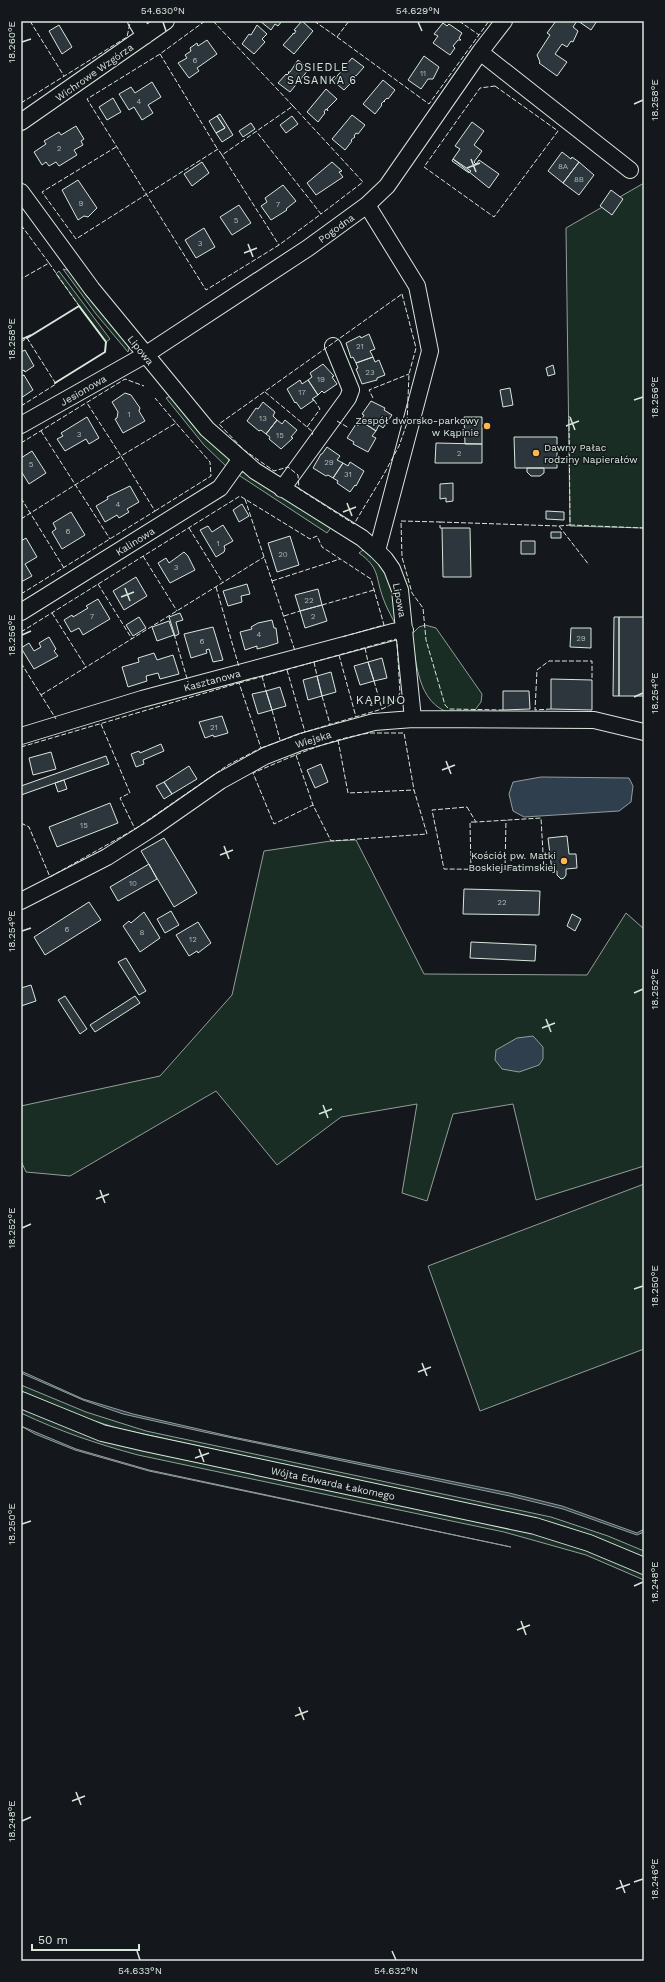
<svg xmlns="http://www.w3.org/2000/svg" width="665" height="1982" font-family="'Work Sans',sans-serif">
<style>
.green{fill:#1a2d24;stroke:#939e99}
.water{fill:#2f3f4d;stroke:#939e99}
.building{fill:#2c363c;stroke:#d8e6dc}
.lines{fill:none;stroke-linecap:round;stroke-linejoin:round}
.minor-casing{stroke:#d8e6dc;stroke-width:18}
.minor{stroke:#14181c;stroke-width:16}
.fence{stroke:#d8e6dc;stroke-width:1;stroke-dasharray:5 2;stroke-linecap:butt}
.wall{stroke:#d8e6dc;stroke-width:2}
.ticks{fill:none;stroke:#d8e6dc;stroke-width:1.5}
.poi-dot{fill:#ffb74d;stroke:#14181c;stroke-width:1.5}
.labels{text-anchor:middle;stroke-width:3;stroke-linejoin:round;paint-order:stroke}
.number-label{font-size:8px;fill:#adbab4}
.street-label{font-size:10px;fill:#d8e6dc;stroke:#14181c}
.poi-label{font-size:10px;fill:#d8e6dc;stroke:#14181c;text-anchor:end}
.neighbourhood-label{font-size:11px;letter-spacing:1px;fill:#d8e6dc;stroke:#14181c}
.quarter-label{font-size:12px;letter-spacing:1px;fill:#d8e6dc;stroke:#14181c}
.neatline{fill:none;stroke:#d8e6dc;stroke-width:1.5}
.ticks-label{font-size:10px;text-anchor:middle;fill:#d8e6dc}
</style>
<rect width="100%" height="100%" fill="#14181c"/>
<path class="green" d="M644,183V528L570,526L566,228Z
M63,269L71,271L130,345L128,352L96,314Z
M59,271L110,339L106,342L56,274Z
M171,396L229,458L228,468L204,445L166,398Z
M240,472H245L332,526L327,533L237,474Z
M363,550H367L386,572L395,592L396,626C392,617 386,607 383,598C375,576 380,568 359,553Z
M425,625L436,628L482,694L481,702L472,714C465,714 457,715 450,713C417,703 416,661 412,634L419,627Z
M356,840L424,974L587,975L626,913L644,929V1166L536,1200L513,1104L453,1114L427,1201L402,1193L417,1104L341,1117L277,1165L216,1091L70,1176L26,1172L21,1161V1106L160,1076L232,995L264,851L331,841Z
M644,1184V1349L480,1411L428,1266Z
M21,1385L86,1412L146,1431L551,1517L608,1536L644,1551V1557L591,1535L536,1519L120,1429L88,1419L21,1391Z
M21,1407L80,1432L533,1533C571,1545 608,1557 644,1574V1580L586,1555L504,1532L138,1455C97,1444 59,1431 21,1413Z"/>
<path class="water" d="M541,777L629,778L633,786L631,802L619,811L524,817L513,811L509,794L513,782Z
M533,1036L543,1047V1059L539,1065L519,1072L502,1069L495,1060L496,1050L517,1038Z
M21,1371L83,1399L133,1414L233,1437L509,1493L562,1506L637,1533L644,1529V1532L637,1535L563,1509L510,1496L204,1432L123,1414L83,1400L21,1373Z
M21,1426L76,1449L149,1470L511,1547L149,1471L75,1450L35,1434Z"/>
<path class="building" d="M260,21H282L278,26L275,24L271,30Z
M302,21L313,31L294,54L283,45L293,34V33L294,34L296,31L294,30Z
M556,21H577L573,27L578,31L573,42L571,41L567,47L562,44L555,54L567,62L557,76L539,63L540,62L537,55L550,35L547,33Z
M578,21H597L591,30Z
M443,23L447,26L449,24L462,33L459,38L461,40H458L453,46L455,48L450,55L433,43L438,36L434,34Z
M59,25L72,47L62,54L49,31Z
M257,25L267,34L262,39L265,42L254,54L242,44L249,34L251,35Z
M207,40L217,54L197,68L199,71L189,78L178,63L187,58L185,55L191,51L190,48L197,43L198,46Z
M424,56L439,67L433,79H428L421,89L408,80Z
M352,58L364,67L356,76L355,75L353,77L354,79L350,81L352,82L344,90L333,81Z
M298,60L309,69L290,92L278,83L286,74L287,75L289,73L288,72H290Z
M383,80L395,90L388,99L387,98L384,101L385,102L384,101L381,104L382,105L375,114L363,104Z
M152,82L161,97L148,105L153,113L142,120L134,107L129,110L119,94L131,87L135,93Z
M326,89L337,99L327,109L328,111L326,109L324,112L325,113L318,122L307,112Z
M113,98L121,112L107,120L99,107Z
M220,114L233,135L222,142L216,133L225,128L217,116Z
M352,115L365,125L358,134L356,133L354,136L355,137L351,140L352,141L345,150L332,139Z
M217,116L225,128L216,133L209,121Z
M292,116L298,124L286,133L280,125Z
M472,122L484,131L474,145L482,151L474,162L476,164L479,160L499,174L489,188L453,159L460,149L455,146Z
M251,123L255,129L243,137L239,131Z
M76,126L84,139L81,141L83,145L74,150L77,155L59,166L56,162L49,166L46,162L42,165L34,152L46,144L44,141L59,132L61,135Z
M562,152L571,159L572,157L579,162L563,183L548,171Z
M453,159L471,171L469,173L452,161Z
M202,162L209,173L192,186L184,174Z
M332,162L342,171L339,172L343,177L316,195L307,183Z
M579,162L594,175L579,195L563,183Z
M78,180L97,208L88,217L84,216L78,220L62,190Z
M283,185L296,201L286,209L287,210L271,220L261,206L267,202L265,198Z
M611,190L623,199L612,215L600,206Z
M239,205L251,223L232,235L220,217Z
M204,228L215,247L196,258L185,240Z
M369,334L375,349L370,351L373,357L356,363L353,357L351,358L346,343L360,336L361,338Z
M25,350L34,366L25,372L24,370L21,372V352Z
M373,357L375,362L379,360L385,375L377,378V380L362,384L356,369L358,368L356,363Z
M323,364L334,376L332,377L337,384L324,393L322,391L318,395L308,380L312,377L310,373Z
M553,365L555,374L548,376L546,368Z
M21,374L22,376L24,375L33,390L21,398Z
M300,380L302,384L308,380L318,395L312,399L314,400L301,409L296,402L295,403L287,389Z
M510,388L513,405L503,407L500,390Z
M125,393L131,395L140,408L139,411L145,421L123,433L115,419L117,418L118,412L112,402Z
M371,401L385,408L384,410L392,415L383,428L379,425L376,431L361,421L364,415L362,414Z
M263,402L275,412L273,416L277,420L266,434L261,430L259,431L247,421L256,408L258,409Z
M87,417L99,438L89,444L86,439L65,451L57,439L63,436L61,433Z
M464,417H482V444H465Z
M277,420L282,424L285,420L297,430L291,437L293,438L281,449L269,439L270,437L266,434Z
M361,421L376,431L372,436L376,438L368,452L353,444L354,442L347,438L356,424L358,426Z
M514,437H557V468H515Z
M436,443L482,444V463H435Z
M327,447L340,456L337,460L343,463L333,478L328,475L326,476L313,468L321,454H322Z
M32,451L46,473L29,484L21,471V458Z
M350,462L364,471L356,486L355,485L350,492L337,483L338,481L333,478L343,463L348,466Z
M527,468H544V473L540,476H531L527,472Z
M453,483V501L446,502V498L440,499V484Z
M130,486L139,502L127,509L129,512L119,518L117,515L105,522L96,506L108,499L107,497Z
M242,504L249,516L239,522L233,510Z
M546,511L564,512V520L546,519Z
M71,512L85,535L62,549L52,532L56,529L53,523Z
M223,525L233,541L224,546L225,549L224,552L216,557L200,530L208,526L212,532Z
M442,528H470L471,577H443Z
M551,532H561V538H551Z
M290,536L299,565L277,572L268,543Z
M26,538L37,557L25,564L32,576L21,582V541Z
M521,541H535V554H521Z
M184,552L188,556L195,570L170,583L158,563L166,558L169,563Z
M136,577L147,596L124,610L113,591Z
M247,584L250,594L241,596L242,602L228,606L223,591Z
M318,589L322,605L300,611L295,595Z
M98,599L110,619L83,635L79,628L71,632L64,620L72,615L73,617L88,608L86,606Z
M322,605L327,621L305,628L300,611Z
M180,613L183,620L176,622L179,634L175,636L169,617Z
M139,617L146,628L133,636L126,625Z
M614,617H619V696H613Z
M619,617H644V696H619Z
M272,620L274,628H276L278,643L265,647L257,649V646L245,650L240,632L252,629L251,627L258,623Z
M169,621L174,635L157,641L152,627Z
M213,627L223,660L213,662L209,649L206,650L207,653L191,658L184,634Z
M571,628H591V648L570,647Z
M49,637L56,649L54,651L58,656L34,669L21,648L29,643L34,651L41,647L39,643Z
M154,653L157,660L173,655L179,674L160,679L158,673L146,676L147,681L128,687L122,667L139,662L138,658Z
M382,658L387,678L374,681L368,662Z
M368,662L374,681L360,685L354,666Z
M331,672L336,692L322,696L317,676Z
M317,676L322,696L308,700L303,680Z
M551,679L592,680V710L551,709Z
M280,687L286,706L272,710L266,691Z
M266,691L272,710L258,714L252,694Z
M503,691H529L530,709L503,710Z
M222,716L228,733L214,737L213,735L205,738L199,722Z
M161,744L164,751L143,760L144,764L136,767L131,754L139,751L140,753Z
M51,752L56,769L33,775L29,758Z
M106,756L109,764L21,795V786Z
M321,764L328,782L315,788L307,770Z
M189,766L197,779L172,794L164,782Z
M64,780L67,789L58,792L55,783Z
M164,782L172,794L164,799L156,786Z
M110,803L118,823L57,847L49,827Z
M567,836L569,854H576L577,868L566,869V875L564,878L561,879L557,875V871H552L548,838Z
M164,838L197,893L174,907L141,851Z
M149,864L157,879L118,901L110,887Z
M464,889L540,891L539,915L463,914Z
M89,902L101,920L45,955L34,937Z
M171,911L179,925L165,933L157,919Z
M144,912L160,938L140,952L123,926L129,921L131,923Z
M572,914L581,919L575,931L567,926Z
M198,922L211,943L198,953L197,951L189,956L176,935Z
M471,942L536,945L535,961L470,958Z
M126,958L146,991L139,995L118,962Z
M31,985L36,1001L21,1006V988Z
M65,996L87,1029L80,1034L58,1000Z
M135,996L140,1003L95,1032L90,1025Z"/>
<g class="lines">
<g class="minor-casing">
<path id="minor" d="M136,21L145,36
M480,52L630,170
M21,122L166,21
M21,192L92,289L207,429L255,471L362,538L377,551L385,559L392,569L400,590L413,719
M367,205L417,286L430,351L377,551
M21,425L145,355L308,248L367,205L387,186L480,52L504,21
M282,489L348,398L351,390L333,346
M21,612L220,488L240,460
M21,736L142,699L393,632L405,630
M21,901L107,857L154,827L220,781L265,756L301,742L374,722L413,719L594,720L644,732
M21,1400L102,1433L145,1443L535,1526L589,1543L644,1566"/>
</g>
<use href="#minor" class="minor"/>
<path class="fence" d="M30,21L64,76
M205,21L160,54L87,99L206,290L279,245L321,214L256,131
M213,21L293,106L222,155L279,245
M314,21L337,37L349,21
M459,21L479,35
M337,37L429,104L489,21
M160,54L218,150
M495,86L558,131L494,217L424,167L480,88Z
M21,103L127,37L130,23
M293,106L363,182L321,214
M116,147L42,192L76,239L218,149L222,155
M21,225L49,263L21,279
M49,263L79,306
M402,294L416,348L409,374L407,423L399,446L384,474L354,524L299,489L298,475L288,467L274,471L244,450L219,424Z
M21,342L27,338L56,384L21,406
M265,392L313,432L312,435
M373,398L369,390L409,374
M337,421L349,428
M307,427L320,409L314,400
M41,431L110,539
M21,443L125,379L144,386
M21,498L64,568
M245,499L295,651
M155,511L211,476L210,462L176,423
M21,519L121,456L87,403
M440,522L559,526L589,565
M570,525L644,528
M559,526L570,525L569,416
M189,528L223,583
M442,528H440V522L401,521L402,557L412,593L423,608L426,640L445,705L449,709L503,710
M143,556L177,611
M272,581L340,559
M98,584L132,639
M216,587L239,667
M21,594L155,511L121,456L176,423L155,398
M322,605L374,590
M52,613L86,667
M284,616L300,611
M21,632L240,496L310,539L317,536L322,547L371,579L384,625L342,637
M174,634L188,682
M365,648L368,662
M339,655L356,717
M314,662L317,676
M21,663L56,719
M287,670L305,732
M262,676L266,691
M374,681L382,709
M239,683L396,639L397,642L400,693L394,703L382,709L305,732L261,748
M41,695L264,557
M322,696L330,724
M551,709L535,710L537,670L549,661H592V680
M272,710L280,740
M101,724L130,793L120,798L135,829
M370,733H404L414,790L427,834L331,841L313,805L274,824L253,773C291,757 329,739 370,733Z
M338,740L348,793L414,790
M21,747L239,683L261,748L228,765L135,829L50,877
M296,755L313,805
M467,807L476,822L541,818L544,870L444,869L432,810Z
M21,823L29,827L50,877
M471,870L470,822H476
M505,870L506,820"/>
<path class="wall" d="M27,338L79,306L106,342L105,352L55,383"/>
</g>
<path class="ticks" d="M163,22L166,31M418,22L422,31M22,42L31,39M634,104L643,100M471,159L476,172M467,168L480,163M248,244L253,257M244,253L257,248M22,339L31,335M634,400L643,397M570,417L575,430M566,426L579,421M347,503L352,516M343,512L356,507M125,588L130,601M121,597L134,592M22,635L31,631M634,697L643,693M446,761L451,774M442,770L455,765M224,846L229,859M220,855L233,850M22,931L31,928M634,993L643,989M546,1019L551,1032M542,1028L555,1023M323,1105L328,1118M319,1114L332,1109M100,1190L105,1203M96,1199L109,1194M22,1228L31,1224M634,1289L643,1286M422,1363L427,1376M418,1372L431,1367M199,1449L204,1462M195,1458L209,1453M22,1524L31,1521M634,1586L643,1582M521,1621L526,1635M517,1630L530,1625M299,1707L304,1720M295,1716L308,1711M76,1792L81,1805M72,1801L85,1796M22,1821L31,1817M620,1880L625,1893M634,1882L643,1879M616,1889L630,1884M137,1951L140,1960M392,1951L396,1960"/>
<g class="poi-dot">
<circle cx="487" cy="426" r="4"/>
<circle cx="536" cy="453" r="4"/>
<circle cx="564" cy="861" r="4"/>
</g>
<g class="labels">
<g class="number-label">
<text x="195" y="63">6</text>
<text x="423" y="76">11</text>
<text x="139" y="104">4</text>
<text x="59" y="151">2</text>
<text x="563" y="169">8A</text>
<text x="579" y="182">8B</text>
<text x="81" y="206">9</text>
<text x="278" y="207">7</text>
<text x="236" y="223">5</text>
<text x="200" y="246">3</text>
<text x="360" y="349">21</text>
<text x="370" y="375">23</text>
<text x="321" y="382">19</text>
<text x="302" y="395">17</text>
<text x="129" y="417">1</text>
<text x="263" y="421">13</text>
<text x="79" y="437">3</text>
<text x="280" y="438">15</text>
<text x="459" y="456">2</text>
<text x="329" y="465">29</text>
<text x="31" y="467">5</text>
<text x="348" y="477">31</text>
<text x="118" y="507">4</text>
<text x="68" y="534">6</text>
<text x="218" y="546">1</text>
<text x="283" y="557">20</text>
<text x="176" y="570">3</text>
<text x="309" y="603">22</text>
<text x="92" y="619">7</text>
<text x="313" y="619">2</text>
<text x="259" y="637">4</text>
<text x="581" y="641">29</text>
<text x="202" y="644">6</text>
<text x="214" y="730">21</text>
<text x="84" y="828">15</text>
<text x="133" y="886">10</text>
<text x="502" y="905">22</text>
<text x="67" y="932">6</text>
<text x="142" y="935">8</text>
<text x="193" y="942">12</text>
</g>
<g class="street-label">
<text transform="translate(94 72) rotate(-35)" y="4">Wichrowe Wzgórza</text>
<text transform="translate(336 228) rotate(-36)" y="4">Pogodna</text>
<text transform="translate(141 350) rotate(51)" y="4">Lipowa</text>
<text transform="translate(83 390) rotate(-30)" y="4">Jesionowa</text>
<text transform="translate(135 541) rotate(-32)" y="4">Kalinowa</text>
<text transform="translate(400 600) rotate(79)" y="4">Lipowa</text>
<text transform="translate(212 680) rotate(-15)" y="4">Kasztanowa</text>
<text transform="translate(313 739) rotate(-17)" y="4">Wiejska</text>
<text transform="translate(333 1483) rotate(12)" y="4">Wójta Edwarda Łakomego</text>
</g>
<g class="poi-label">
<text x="479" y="424">Zespół dworsko-parkowy<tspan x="479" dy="12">w Kąpinie</tspan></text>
<text x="544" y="451" text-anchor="start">Dawny Pałac<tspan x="544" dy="12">rodziny Napierałów</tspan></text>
<text x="556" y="859">Kościół pw. Matki<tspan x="556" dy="12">Boskiej Fatimskiej</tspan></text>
</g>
<g class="neighbourhood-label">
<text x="322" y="71">OSIEDLE<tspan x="322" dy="13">SASANKA 6</tspan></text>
</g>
<g class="quarter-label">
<text x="381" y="704">KĄPINO</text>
</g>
</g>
<rect width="665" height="1982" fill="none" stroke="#14181c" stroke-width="44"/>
<path d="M32 1944v6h107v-6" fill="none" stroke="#d8e6dc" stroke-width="2"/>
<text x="38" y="1944" font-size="12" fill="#d8e6dc" stroke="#14181c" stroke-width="3" paint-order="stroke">50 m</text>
<rect x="22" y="22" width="621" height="1938" class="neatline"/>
<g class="ticks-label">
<text x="163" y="14">54.630°N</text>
<text x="418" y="14">54.629°N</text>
<text transform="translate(11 42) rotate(-90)" y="4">18.260°E</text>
<text transform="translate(654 100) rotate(-90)" y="4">18.258°E</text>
<text transform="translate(11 339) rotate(-90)" y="4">18.258°E</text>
<text transform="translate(654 397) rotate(-90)" y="4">18.256°E</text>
<text transform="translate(11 635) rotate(-90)" y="4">18.256°E</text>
<text transform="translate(654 693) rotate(-90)" y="4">18.254°E</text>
<text transform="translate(11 931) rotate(-90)" y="4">18.254°E</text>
<text transform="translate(654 989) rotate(-90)" y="4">18.252°E</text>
<text transform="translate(11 1228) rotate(-90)" y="4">18.252°E</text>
<text transform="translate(654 1286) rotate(-90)" y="4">18.250°E</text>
<text transform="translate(11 1524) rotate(-90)" y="4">18.250°E</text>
<text transform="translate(654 1582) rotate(-90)" y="4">18.248°E</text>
<text transform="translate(11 1821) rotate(-90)" y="4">18.248°E</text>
<text transform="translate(654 1879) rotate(-90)" y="4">18.246°E</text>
<text x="140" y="1974">54.633°N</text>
<text x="396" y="1974">54.632°N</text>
</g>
</svg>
